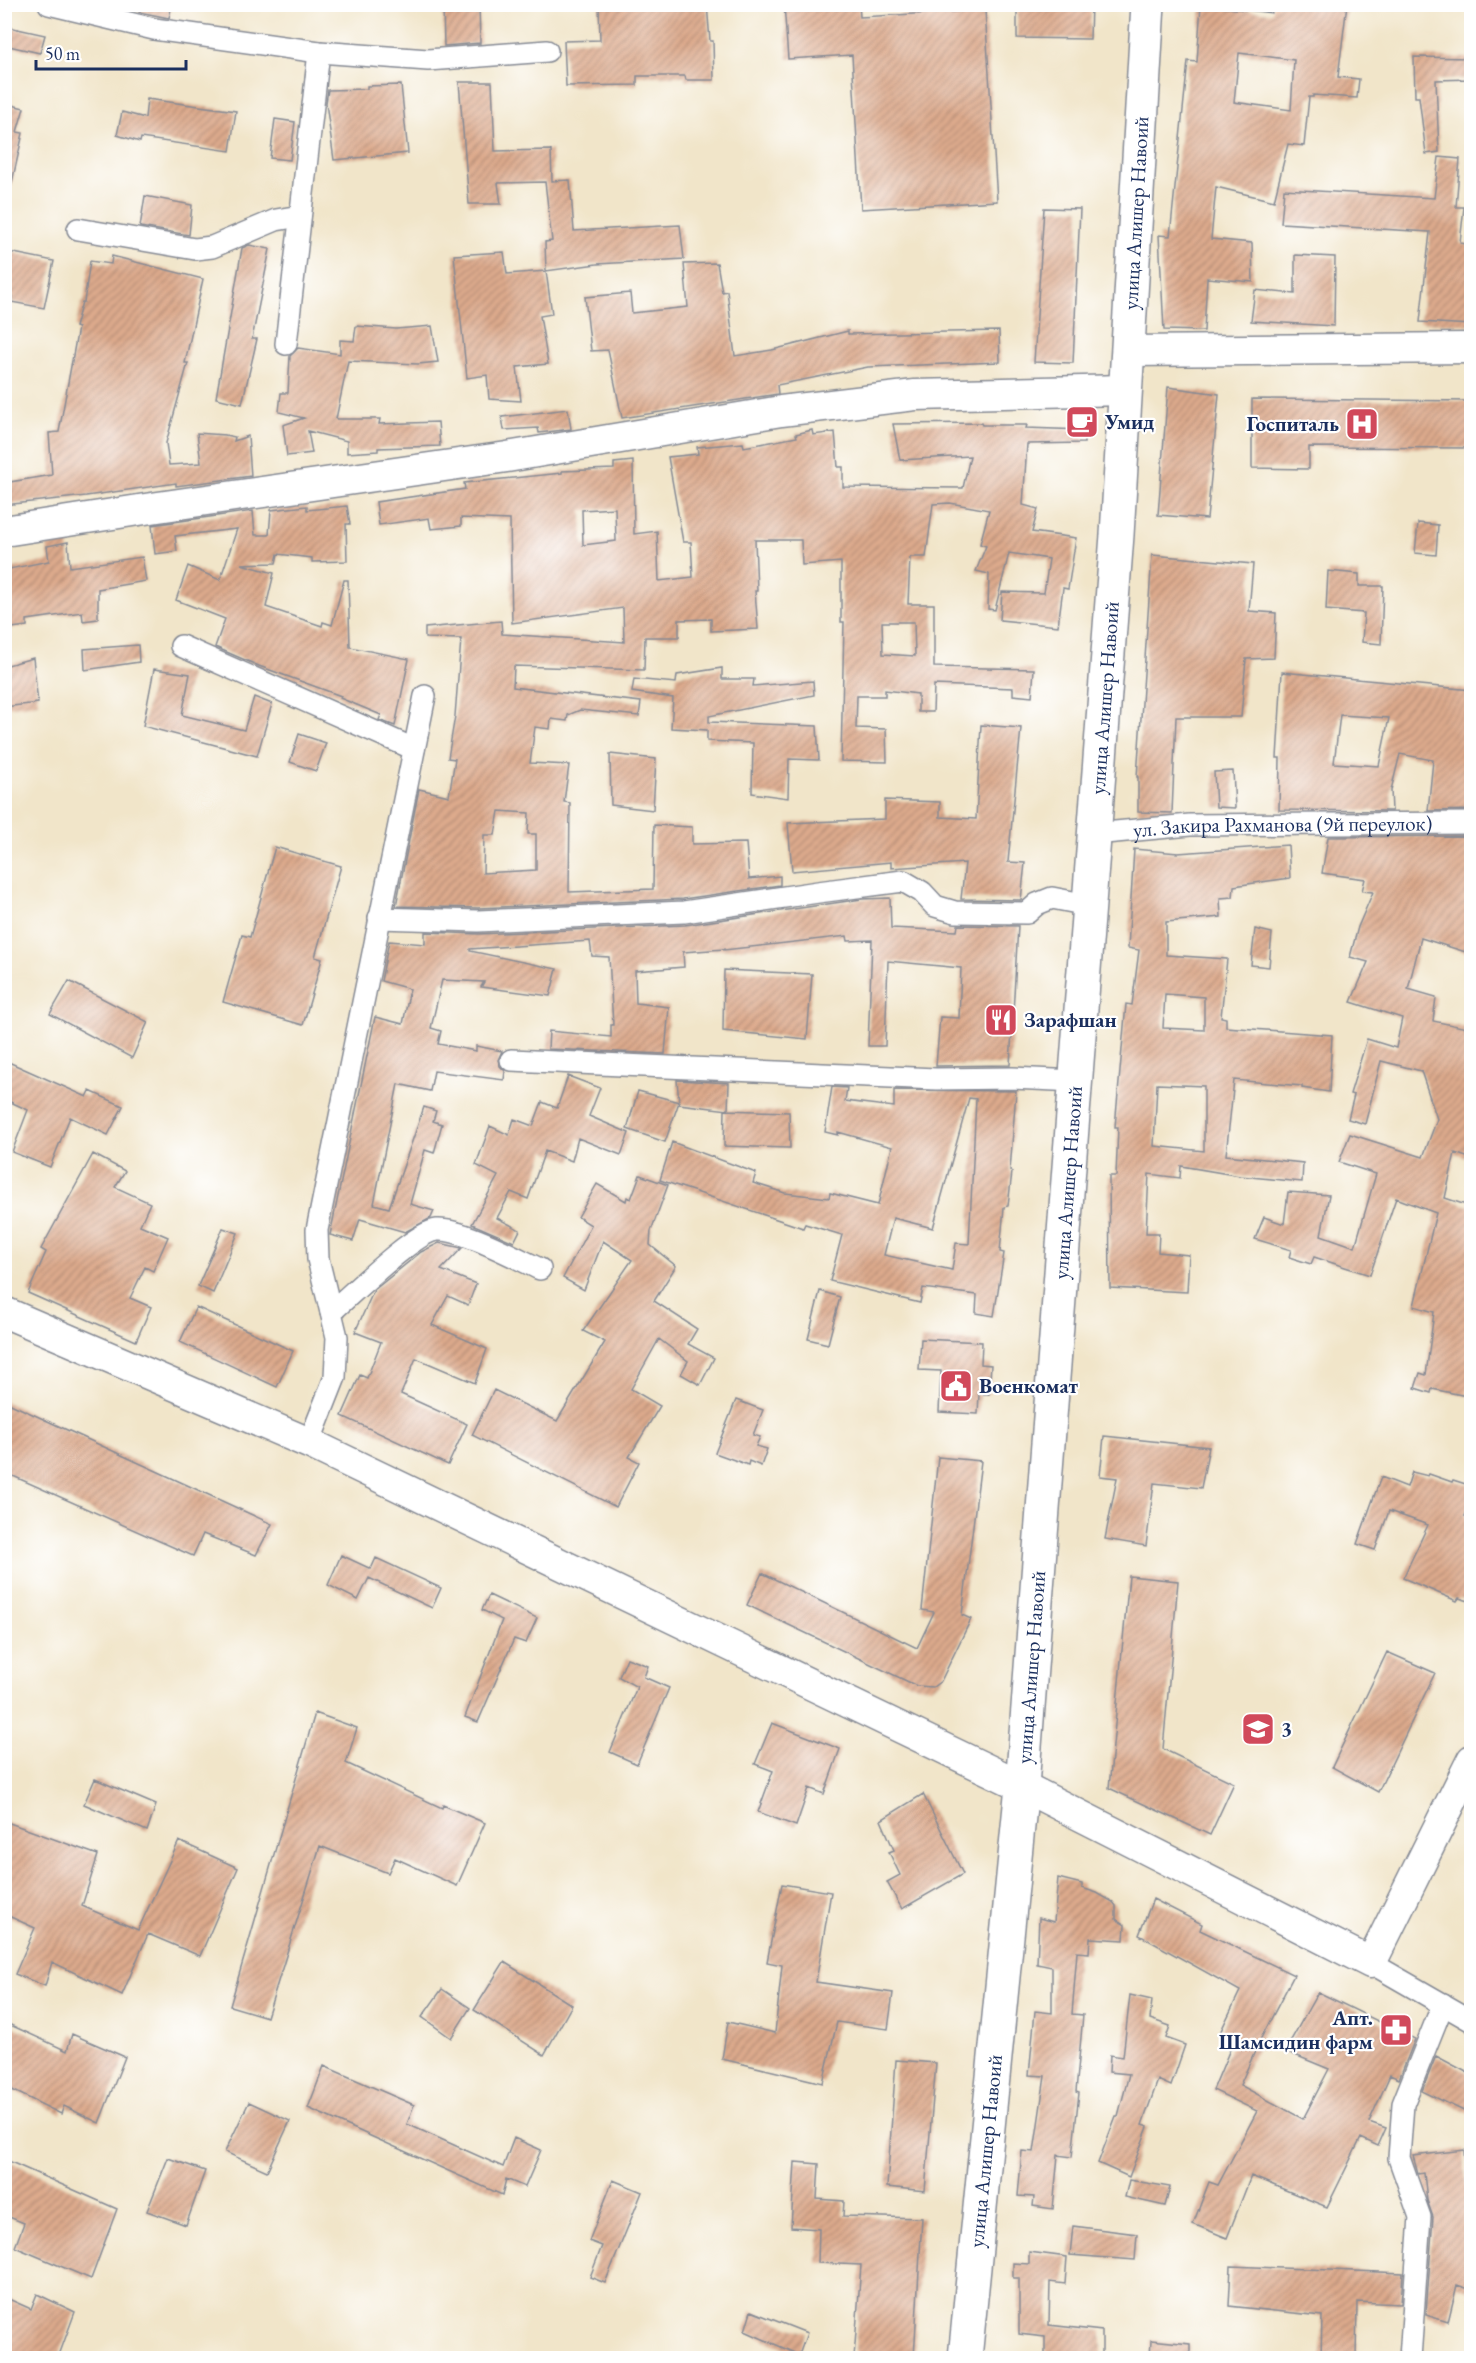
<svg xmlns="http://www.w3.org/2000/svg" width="1476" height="2363" font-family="'EB Garamond',serif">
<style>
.building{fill:url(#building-hatch);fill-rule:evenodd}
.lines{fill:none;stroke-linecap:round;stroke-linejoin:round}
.street-casing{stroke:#868a94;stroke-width:24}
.secondary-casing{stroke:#868a94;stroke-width:33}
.primary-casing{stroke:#868a94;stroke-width:36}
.street{stroke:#fff;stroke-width:21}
.secondary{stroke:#fff;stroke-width:30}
.primary{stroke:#fff;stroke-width:33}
.labels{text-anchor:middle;stroke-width:4.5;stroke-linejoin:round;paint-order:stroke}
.street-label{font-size:21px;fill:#1b2f5e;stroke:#fff}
.poi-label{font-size:21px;font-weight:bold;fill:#1b2f5e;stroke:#fff;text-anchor:start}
</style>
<defs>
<pattern id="building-hatch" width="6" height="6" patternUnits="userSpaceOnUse" patternTransform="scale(1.5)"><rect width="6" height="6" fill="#ddaa8c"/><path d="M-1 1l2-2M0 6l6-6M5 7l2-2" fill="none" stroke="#b28b76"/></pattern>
</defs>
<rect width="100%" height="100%" fill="#fff"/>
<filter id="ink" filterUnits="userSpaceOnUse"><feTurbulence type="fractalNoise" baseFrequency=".0167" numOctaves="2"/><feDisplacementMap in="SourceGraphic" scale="12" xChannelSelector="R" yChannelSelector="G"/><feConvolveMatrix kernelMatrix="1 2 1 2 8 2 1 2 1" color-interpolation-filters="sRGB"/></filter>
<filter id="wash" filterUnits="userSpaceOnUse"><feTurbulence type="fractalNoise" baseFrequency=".008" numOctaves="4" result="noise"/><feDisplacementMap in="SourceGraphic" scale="24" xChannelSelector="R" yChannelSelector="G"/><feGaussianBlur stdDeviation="1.35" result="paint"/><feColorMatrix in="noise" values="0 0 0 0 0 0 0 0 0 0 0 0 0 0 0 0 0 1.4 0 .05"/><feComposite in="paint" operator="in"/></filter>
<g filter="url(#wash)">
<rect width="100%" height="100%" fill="#f1e5c9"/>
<g id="blocks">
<path class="building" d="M140,4H172L169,18L139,12Z
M443,4H479L480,43L444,46Z
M599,4H707L710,41H713L714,80H686L685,76H637V85L566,86L564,41L600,40Z
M784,4H859L860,17L985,10L997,201L861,209L852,55L788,59Z
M1017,4H1091L1090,39L1017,38Z
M1274,4H1347L1338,77L1359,79L1357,98L1313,95V97H1309L1304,146L1288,144L1274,201L1216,187L1211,239L1252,243L1253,282L1207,278L1204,331L1164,330L1159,235L1170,236L1188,61L1197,62L1201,5L1272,13ZM1239,53L1294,60L1291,110L1234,102Z
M4,26L45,35L40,53L4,45Z
M1414,57L1470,58L1471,79L1436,80L1439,152L1426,154L1419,97H1415Z
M459,82H492L495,151L551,150L552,181L570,180L574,231L680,225L684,259L597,264L546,271L545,242L552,241L545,182L498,183L501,204H469Z
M401,85L408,153L334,160L326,103L328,90L367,89V86Z
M147,99L236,111L230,151L141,138L140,142L117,135L122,112L145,118Z
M4,103L24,108L17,132L23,133L11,187L4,186Z
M275,119L295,122L290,160L270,158Z
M1439,157L1460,159L1456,207H1464L1460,243L1472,245V325L1420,322L1430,232L1281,223L1284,189L1434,198Z
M145,196L192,205L189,235L140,227Z
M1044,208L1080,209L1073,363L1034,362Z
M249,245L270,249L252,339H257L242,404L216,398L242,248Z
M4,251L54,261L44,308L11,302L12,296L4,295Z
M504,252L507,274L546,271L552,314L540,316L548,364L517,367L521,401L489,399L487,375L467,378L454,255Z
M1295,255L1335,257L1334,326L1251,321L1255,290L1295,294Z
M112,256L203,279L185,363H188L166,443L169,465L201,463L197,433L225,435L235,437L234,441L248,436L251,476L176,486V483L86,496L4,505V483L52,475L49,433L59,432L78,328L75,327L82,302H84L90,261L111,264Z
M717,263L722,292L727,291L735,356L772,350L848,331V334L999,331L1000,362L868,367L777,385L778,394L622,418L608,350L591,351L585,297L630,293L632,313L688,307L684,264Z
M356,326L396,329L432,326L438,362L418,364L348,361L336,419H380L379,424L438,422L440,446L378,448V451L347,453V441L308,431L312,453L287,456L283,425L304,418L279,412L281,393H288L290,356L298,348L340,354V340L354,341Z
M1168,387L1219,394L1207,519L1158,515Z
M1252,399L1472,401V448L1309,447V469L1252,468Z
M568,409L571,429L539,433L538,428L504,430L502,417Z
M981,423L982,425H1027L1026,428L1084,430V443L1027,444L1023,505L1038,509L1032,532L1076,538L1068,589L1063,588L1058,626L1000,620L1002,592L1044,593L1049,559L1009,553L995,610L988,609L989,574L976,571L986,546L980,544L989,510L950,503L933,504L926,557H910L908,604H934V667L1034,669L1032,697L1013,695V688L934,685L933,712H918V694L885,690V696H857L856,728L886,729L887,762L841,761L844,622H841V562L802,565L801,540H755L757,591H755L758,629L711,631V619L679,620V637H645L644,670L514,666L513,687L641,702L639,716L580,710L568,715L567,721L551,719L550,729L535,727L530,763L569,765L564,802L570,803L569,892L653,889L654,825L692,827V844L746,843L749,879L780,876V885L683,899L478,908L396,906L419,789L449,796L455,759L448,758L455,716L461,639L425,638V628L501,621L502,634L624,642L623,608L512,623L510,520L461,518V526L431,529L429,518L379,525L376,502L465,489L464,483L562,473V471L614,469V463L633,461L634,534L657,531L659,581L693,577L691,542H683L668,457L698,454L697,447L743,443L744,447L797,437L796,434L812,430L813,435L835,432L838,467H843V487L963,488L970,456L900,460L893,424ZM615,508L616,541L583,545L582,510ZM882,622H914L915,656L883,654ZM499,811L529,813L528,834H536V870L483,873L484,835H495Z
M307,506V510L347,506L350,524H346L347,561L312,562V558L278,554L276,563L241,564L274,573L266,607L322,626L323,622L332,625L344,580H348L350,647L409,659L395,726L379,720L381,715L340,698L341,696L259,666L215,647L225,619L176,600L188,566L220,580L237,529L175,536L177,551L155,554L152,525L253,511L255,535H269L271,510Z
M1418,523L1438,525L1436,555L1415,553Z
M68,542L70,567L142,557L146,581L98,589V619L83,621L82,612L27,620V626L4,629V570L49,561L47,546Z
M1152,555L1253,564L1249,611L1276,613L1274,658L1246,659L1241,717H1176L1172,813L1138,812V777H1137Z
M1328,571L1359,574V586H1383L1381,644L1362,642L1364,613L1326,610Z
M138,645L139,662L85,670L84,649Z
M33,658L38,703L4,707V666Z
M722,668V679H754L753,686L813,681L814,695L709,716V722L817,726L819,760L789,759L788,798L752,793L753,743L707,741V730L671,728L673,698L632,692L634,679L676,683L677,675Z
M154,669L190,674L182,715L244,730L254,697L272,704L257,756L143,726Z
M1282,672L1472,690V810L1428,811L1433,760L1400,754L1391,790L1392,811L1279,810L1280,758H1277ZM1340,715L1389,718L1379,766L1334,763Z
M981,725L1021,728L1008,862L1025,863L1021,900L961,899L965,863L891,868V862L792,871L788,823L885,819V800L940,802V817L976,819Z
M299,734L326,743L316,771L290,762Z
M610,754L656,759L653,810L611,805Z
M1233,771L1235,808L1216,807L1214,772Z
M1472,836V954L1421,938L1408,989L1436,997L1433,1021L1472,1029V1159L1455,1153L1445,1198L1472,1207V1368L1467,1396L1432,1389L1431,1393L1415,1388L1420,1373L1426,1375L1434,1312L1414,1306L1436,1213L1396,1198L1370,1275L1314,1257L1311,1264L1289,1257L1291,1250L1255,1239L1264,1217L1284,1224L1288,1192L1329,1195L1321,1235L1355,1247L1376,1174L1339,1162L1350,1134L1423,1157L1437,1119L1421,1071L1381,1061L1365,1124L1348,1119L1354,1095L1350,1094L1367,1039L1396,1048L1402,1018L1351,1002L1368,962L1350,957L1358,927L1373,892L1362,891L1365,879L1322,873L1328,837Z
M1288,845L1290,878L1234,886L1233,897L1220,898L1221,917L1166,922V955L1227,959L1221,1017L1226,1018V1027L1332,1035L1329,1092L1302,1088V1086L1234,1080L1226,1155L1303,1163L1302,1182L1240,1176L1181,1166L1180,1178L1149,1174L1146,1233H1159L1158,1252L1189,1255L1187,1292L1110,1288L1109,1176H1116L1118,1127H1115L1126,1004L1132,1005L1139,950L1128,948L1134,849L1178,853ZM1165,994L1204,997V1030L1163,1028ZM1157,1084L1204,1086V1151L1154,1146Z
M275,847L341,866L315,957L322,959L303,1025L223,1002L242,935L250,937Z
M890,898L891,928L957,931L958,925L1018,926L1010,1065L936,1066L940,1017L959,1018L961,968L888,961L885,1046H868L872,940L848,941L847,936L724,950V949L683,952L684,967L635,971L636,1003L669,1007L665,1054L548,1049L549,1031L611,1037V1025H613L609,957L592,956L590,941L470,949V951L557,969L550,996L481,987L484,982L442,980L431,1028L441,1031L438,1044L476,1051V1046L502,1051L498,1060L500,1066L505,1071L504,1080L434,1071L430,1091L398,1084L374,1204L389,1208L424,1107L436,1111L433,1121L442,1124L434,1153L425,1150L410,1204L434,1211L431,1218L405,1232L360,1219L353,1241L330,1235L375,1017L403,1024L410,989L381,981L389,941L425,944V932L479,934L685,925L862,899Z
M1255,929L1272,933L1269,967L1251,965Z
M724,970L812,974L807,1039L723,1031Z
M69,981L148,1022L132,1058L50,1014Z
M4,1060L87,1097L90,1091L123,1106L108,1135L70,1117L50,1167L12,1152L28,1110L4,1099Z
M568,1076L600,1088L589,1116L629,1133L621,1155L578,1138L572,1161L545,1151L528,1199L511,1192L497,1218L520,1230L514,1242L472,1224L498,1176L476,1165L490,1126L509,1135L514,1119L533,1126L542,1102L557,1108Z
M677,1080L729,1083L728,1110L679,1104V1102L665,1142L627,1129L638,1091L679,1102Z
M832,1087L847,1088L845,1101L894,1107V1090L1016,1091L1010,1171L1012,1172L1008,1206L1004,1207L1000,1252L1004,1253L994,1316L976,1313L977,1295L923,1288L920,1303L830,1281L842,1235L805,1224L803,1228L660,1180L672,1142L756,1173L753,1183L785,1193L829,1198L830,1193L878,1205L892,1147L838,1132V1135L825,1132ZM969,1098L976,1099L969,1244L956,1243L952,1270L884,1255L893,1218L933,1228Z
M725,1110L789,1112L790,1148L724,1146Z
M93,1154L125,1171L115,1187L150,1203L140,1225L168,1237L153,1271L145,1267L130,1298L151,1307L136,1341L28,1293L46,1252L41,1249Z
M640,1175L668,1185L651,1231L650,1245L676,1266L654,1301L697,1329L688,1344L714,1358L700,1385L681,1374L688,1361L659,1339L631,1389L660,1406L629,1457L639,1462L616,1507L472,1435L494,1390L557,1421L605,1342L583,1331L632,1260L603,1241L584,1290L563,1278L591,1225L578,1217L597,1184L626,1201L627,1197L631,1199Z
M223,1228L238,1233L213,1293L198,1286Z
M439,1243L462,1248L441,1270L476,1284L468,1305L448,1296L432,1325L487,1349L475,1383L416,1358L401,1394L467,1424L448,1465L342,1416L360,1375L367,1378L381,1342L355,1332L374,1290L421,1252Z
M820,1291L840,1297L828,1344L808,1339Z
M196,1307L293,1351L277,1387L180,1342Z
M921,1339L982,1342L981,1364L991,1365L989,1394H979L978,1414L939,1412L941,1371L919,1370Z
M736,1400L763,1410L753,1435L760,1437L756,1446L767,1449L761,1466L749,1461L748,1465L715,1453Z
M4,1401L272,1524L256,1555L203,1534L193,1556L4,1472Z
M1104,1436L1209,1447L1201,1488L1154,1483L1146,1546L1105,1539L1117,1478L1100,1476Z
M938,1457L981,1461L962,1615L971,1619L941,1681L933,1687L917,1686L747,1605L762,1573L917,1648L934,1612L922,1610Z
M1412,1472L1428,1476L1429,1474L1452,1482L1453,1480L1472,1486V1499L1465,1516L1472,1519V1602L1459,1598L1457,1601L1403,1578L1428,1525L1389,1511L1375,1550L1357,1544L1381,1477L1407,1487Z
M341,1555L371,1569L376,1558L441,1588L432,1608L369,1578L358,1600L328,1585Z
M1129,1576L1178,1581L1163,1749L1234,1783L1210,1835L1109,1788Z
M489,1595L537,1618L526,1643L514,1639L478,1722L465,1717L502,1620L482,1610Z
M1387,1652L1435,1673L1378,1792L1332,1767Z
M627,1658L648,1666L644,1677L669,1688L637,1764L610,1752L637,1687L619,1677Z
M315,1713L357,1728L346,1763L442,1808L443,1805L485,1823L457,1886L395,1858L388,1873L320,1846L267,2017L230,2006Z
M772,1723L840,1749L824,1794L809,1788L796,1826L758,1812L773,1771L755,1764Z
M95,1779L156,1805L147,1831L84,1804Z
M923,1794L963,1874L902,1909L887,1882L900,1875L889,1852L894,1850L881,1820Z
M4,1821L98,1855L82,1906L138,1930L179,1841L238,1868L200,1956L148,1934L122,1995L52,1962L45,1986L15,1974L35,1928L4,1914Z
M1058,1878L1082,1884V1888L1097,1893L1113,1902L1116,1906V1919L1125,1925L1124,1940L1090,1938L1089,1953L1077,1952L1072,2014L1083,2015L1076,2092L1079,2093L1072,2157L1058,2155L1053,2209L1033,2206L1034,2197L1018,2196L1022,2151L1034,2152L1045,2076L1029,2075L1035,2011L1052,2013V1967L1037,1964L1039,1918L1054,1922Z
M782,1884L831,1892L816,1982L893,1993L888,2029L837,2022L823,2083L722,2059L728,2022L775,2033L782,1965L767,1962Z
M1153,1899L1202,1924L1200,1930L1294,1975L1260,2040L1240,2085L1303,2119L1329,2069L1285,2051L1318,1992L1415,2039L1399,2079L1390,2075L1369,2122L1386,2128L1378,2146L1361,2138L1327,2207L1251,2176L1227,2238L1193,2224L1209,2182L1218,2185L1257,2111L1213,2090L1233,2042L1219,2035L1240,1991L1139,1935Z
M504,1962L572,2005L544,2055L474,2010Z
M442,1989L470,2008L451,2038L422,2017Z
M1130,1995L1152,2000L1150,2019L1170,2026L1166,2038L1185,2045L1171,2086L1158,2080L1142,2125L1148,2127L1129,2177L1098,2163L1116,2116H1118L1129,2074L1109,2072L1110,2055L1123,2057Z
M4,2022L67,2051L72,2034L125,2057L99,2123L64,2106L61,2114L4,2086Z
M1436,2056L1472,2075V2115L1422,2091Z
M896,2060L936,2063L925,2191L887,2187Z
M324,2066L414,2105L407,2124L503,2167L514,2138L541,2150L525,2187L506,2179L502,2195L308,2108Z
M249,2102L290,2121L267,2171L225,2152Z
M1464,2150L1467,2193H1472V2290L1457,2285L1448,2322L1426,2315L1433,2217L1427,2200L1424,2173L1418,2174L1413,2156Z
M168,2158L205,2171L186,2225L147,2211Z
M4,2159L117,2209L91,2279L15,2247L24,2223L4,2215Z
M795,2162L819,2164L817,2199L844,2201L843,2216L922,2218L914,2358H854L861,2265L818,2263L819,2229L791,2227Z
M613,2180L642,2192L605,2283L590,2277L602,2246L589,2241Z
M1129,2180L1170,2187L1165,2206L1125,2197Z
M1073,2226L1137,2234L1135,2260L1070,2255Z
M1029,2252L1067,2257L1065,2284L1050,2282L1049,2325L1102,2331V2358H1045V2337L1019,2334V2278H1013V2263L1029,2264Z
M1231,2266L1403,2273L1401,2304L1357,2302L1356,2358H1321L1322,2316L1229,2306Z
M37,2294L75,2312L58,2358H4V2297L31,2309Z
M751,2311L807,2333L799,2355L745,2331Z
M1151,2340L1190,2344V2358H1150Z"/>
</g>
</g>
<g filter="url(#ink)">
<use href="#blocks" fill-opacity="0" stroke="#868a94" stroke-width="1.5"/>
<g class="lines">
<g class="street-casing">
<g id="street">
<path d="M49,4L154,29L319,52L428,60L547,51"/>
<path d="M78,229L195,249L212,247L276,220L300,216"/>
<path d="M286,344L319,52"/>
<path d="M181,646L414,749"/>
<path id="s1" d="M1094,834L1190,825L1472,823"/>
<path d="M379,918L478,921L684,912L818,892L903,881L922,892L935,906L955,912L1027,913L1037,904L1052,898L1088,905"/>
<path d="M511,1060L936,1079L1012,1078L1076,1081"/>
<path d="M331,1312C351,1295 414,1232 437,1230C461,1228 516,1258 540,1269"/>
<path d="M309,1443L335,1377L337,1337L318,1259L317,1230L425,696"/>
<path d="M1371,1963L1472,2021"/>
<path d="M1410,2358L1420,2217L1399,2158L1403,2104L1443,2004"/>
</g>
</g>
<g class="secondary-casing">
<path id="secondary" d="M1128,351L1472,348
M4,531L158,507L507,457L781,411L915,395L1125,390
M4,1312L309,1443L1022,1786L1371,1963L1472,1760"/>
</g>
<g class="primary-casing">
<g id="primary">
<path id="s2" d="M965,2358L1022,1786L1117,535L1148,4"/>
</g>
</g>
<use href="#street" class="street"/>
<use href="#secondary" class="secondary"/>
<use href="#primary" class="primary"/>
</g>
</g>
<defs>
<g id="cafe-square" transform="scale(1.725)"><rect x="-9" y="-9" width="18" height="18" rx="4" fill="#d1495b" stroke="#fff"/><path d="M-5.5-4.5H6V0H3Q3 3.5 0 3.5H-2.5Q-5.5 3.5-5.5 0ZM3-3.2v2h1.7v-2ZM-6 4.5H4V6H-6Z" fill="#fff"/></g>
<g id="hospital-square" transform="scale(1.725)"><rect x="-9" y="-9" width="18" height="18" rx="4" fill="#d1495b" stroke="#fff"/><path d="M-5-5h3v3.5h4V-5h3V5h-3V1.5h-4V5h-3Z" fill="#fff"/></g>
<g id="restaurant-square" transform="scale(1.725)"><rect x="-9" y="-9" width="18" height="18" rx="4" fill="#d1495b" stroke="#fff"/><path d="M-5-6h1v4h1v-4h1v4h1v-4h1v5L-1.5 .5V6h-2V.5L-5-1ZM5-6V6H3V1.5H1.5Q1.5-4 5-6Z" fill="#fff"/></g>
<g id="civic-square" transform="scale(1.725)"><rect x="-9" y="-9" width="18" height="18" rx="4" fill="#d1495b" stroke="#fff"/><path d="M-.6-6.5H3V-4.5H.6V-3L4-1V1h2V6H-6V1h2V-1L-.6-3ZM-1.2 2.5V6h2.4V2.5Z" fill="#fff"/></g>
<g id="school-square" transform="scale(1.725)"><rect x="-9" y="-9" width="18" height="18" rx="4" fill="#d1495b" stroke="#fff"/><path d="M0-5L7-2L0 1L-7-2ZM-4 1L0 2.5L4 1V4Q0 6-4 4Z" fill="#fff"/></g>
<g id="pharmacy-square" transform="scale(1.725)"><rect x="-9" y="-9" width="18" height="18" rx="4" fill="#d1495b" stroke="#fff"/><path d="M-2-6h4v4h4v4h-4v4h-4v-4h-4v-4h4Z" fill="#fff"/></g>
</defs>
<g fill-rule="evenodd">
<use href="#cafe-square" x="1082" y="422"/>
<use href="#hospital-square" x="1362" y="424"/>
<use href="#restaurant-square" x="1001" y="1020"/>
<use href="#civic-square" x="956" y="1386"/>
<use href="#school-square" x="1258" y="1729"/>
<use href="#pharmacy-square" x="1396" y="2030"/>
</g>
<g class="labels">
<g class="street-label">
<text dy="7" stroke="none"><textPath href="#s2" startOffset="2152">улица Алишер Навоий</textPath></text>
<text dy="7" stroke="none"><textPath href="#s2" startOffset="1666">улица Алишер Навоий</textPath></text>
<text dy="7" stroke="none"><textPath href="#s1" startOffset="189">ул. Закира Рахманова (9й переулок)</textPath></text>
<text dy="7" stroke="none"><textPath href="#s2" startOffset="1180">улица Алишер Навоий</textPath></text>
<text dy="7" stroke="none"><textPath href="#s2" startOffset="694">улица Алишер Навоий</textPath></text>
<text dy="7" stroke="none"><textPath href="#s2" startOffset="208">улица Алишер Навоий</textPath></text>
</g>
<g class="poi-label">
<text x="1105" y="429">Умид</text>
<text x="1339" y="431" text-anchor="end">Госпиталь</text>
<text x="1024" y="1027">Зарафшан</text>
<text x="979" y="1393">Военкомат</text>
<text x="1281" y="1736">3</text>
<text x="1373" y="2025" text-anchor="end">Апт.<tspan x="1373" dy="24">Шамсидин фарм</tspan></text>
</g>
</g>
<rect width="1476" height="2363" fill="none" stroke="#fff" stroke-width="24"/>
<path d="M36 60v9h150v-9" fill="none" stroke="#1b2f5e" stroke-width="3"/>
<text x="45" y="60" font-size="18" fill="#1b2f5e" stroke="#ffffff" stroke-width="4.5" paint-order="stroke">50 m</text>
</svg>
